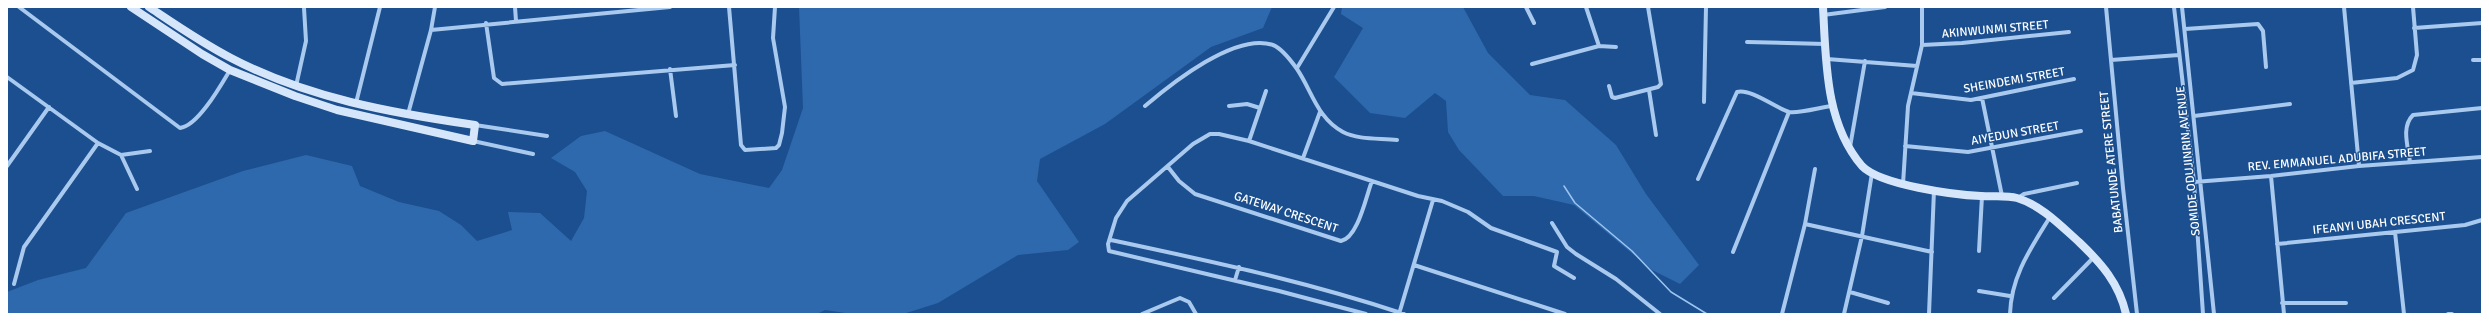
<svg xmlns="http://www.w3.org/2000/svg" width="2489" height="321" font-family="Signika,sans-serif">
<style>
.green{fill:#2e69ad}
.lines{fill:none;stroke-linecap:round;stroke-linejoin:round}
.stream{stroke:#9cc4f0;stroke-width:1.5}
.street{stroke:#a9c9ee;stroke-width:4}
.secondary{stroke:#d6e6fa;stroke-width:8}
.labels{text-anchor:middle;stroke-width:3;stroke-linejoin:round;paint-order:stroke}
.street-label{font-size:12px;fill:#fff;stroke:#1b4f8f}
</style>
<rect width="100%" height="100%" fill="#1b4f8f"/>
<path class="green" d="M799,7H1272L1263,28L1211,47L1105,124L1040,159L1037,181L1079,242L1068,250L1018,255L938,303L903,314H852L825,310L817,314H7V292L38,280L86,268L126,213L243,171L306,155L352,166L360,186L399,202L439,211L461,225L477,241L512,230L508,212L540,213L571,241L584,218L587,191L575,172L551,158L581,136L605,131L700,174L769,188L782,170L803,108Z
M1342,7H1463L1488,53L1530,95L1565,100L1616,145L1646,194L1699,265L1680,284L1652,270L1574,205L1534,196H1503L1459,150L1448,132L1446,101L1435,93L1405,118L1370,113L1334,77L1363,28L1341,14Z"/>
<g class="lines">
<path class="stream" d="M1564,186L1575,203L1632,251L1671,292L1707,314"/>
<path class="street" d="M19,7L180,128C198,126 221,85 230,70
M515,7L516,21
M729,7L741,145L745,150L776,148L779,145L782,133L785,107L773,38L775,7
M1526,7L1534,23
M1586,7L1599,46
M2106,7L2123,188L2137,314
M2174,7L2194,182L2203,314
M2182,7L2214,314
M2344,7L2359,166
M1823,15L1885,7
M486,23L494,78L502,84L735,65
M2414,28L2482,23
M2185,29L2258,24L2263,31L2266,67
M431,30L670,7
M1747,42L1825,44
M1922,45L1962,43L2069,32
M1827,59L1917,66
M2111,60L2179,55
M2473,60H2482
M1532,64L1599,46L1616,47
M1297,68L1334,7
M670,69L676,116
M7,77L98,143L121,155L150,151
M2351,83L2397,78L2413,70L2417,55L2413,7
M296,86L306,41L304,8
M1609,86L1612,97L1615,98L1658,87L1661,84L1648,7
M1649,90L1656,135
M1911,93L1971,100L2074,79
M1982,98L2002,196
M1704,102L1706,7
M356,103L380,7
M1145,106C1172,83 1236,32 1273,45C1281,48 1292,62 1297,69C1312,91 1317,118 1343,132C1358,140 1380,138 1397,140
M1229,106L1247,104L1260,108
M408,114L431,30L435,7
M2194,116L2290,104
M475,125L547,136
M473,141L533,154
M1249,141L1266,91
M1905,146L1968,152L2081,131
M1850,147L1865,61
M121,155L137,189
M1303,158L1320,112
M2410,162C2408,146 2401,127 2413,115L2482,108
M7,166L49,107
M1168,167L1179,181L1195,194L1341,241C1358,238 1366,196 1372,181
M2271,176L2284,314
M1698,179L1737,92C1750,88 1776,108 1789,112C1798,114 1822,107 1832,106
M2194,182L2271,176L2359,166L2482,157
M1903,184L1908,106L1922,45V7
M2018,198L2024,194L2077,183
M1552,223L1567,247L1576,254L1616,279L1660,314
M1805,224L1932,252
M2395,232L2404,314
M1111,240C1210,261 1308,282 1404,314
M2277,244L2465,225L2482,220
M1979,251L1982,196
M1733,252L1789,112
M1414,265L1565,314
M1235,280L1239,267
M14,284L24,247L98,143
M1979,291L2010,296
M1850,292L1888,303
M2054,298L2094,257
M2282,303H2346
M1142,314L1180,298L1189,302L1196,314
M1366,314L1279,291L1109,251L1108,244L1116,218L1127,201L1193,144L1210,134H1219L1249,141L1418,196L1442,201L1468,212L1491,228L1557,252L1554,266L1574,278
M1399,314L1433,200
M1782,314L1805,224L1815,169
M1844,314L1862,236L1872,173
M1929,314L1934,190
M2010,314C2011,276 2031,248 2050,217
M2448,314H2452"/>
<path class="secondary" d="M131,7L202,54L230,70L295,96L337,110L473,141L475,125C392,113 307,98 231,58C202,43 176,25 149,7
M1823,7C1826,61 1825,123 1862,166C1880,185 1955,195 1981,196C1993,197 2006,195 2017,198C2041,205 2061,226 2079,242C2101,263 2119,283 2126,314"/>
</g>
<g class="labels">
<g class="street-label">
<text transform="translate(1995 29) rotate(-5)" y="4">AKINWUNMI STREET</text>
<text transform="translate(2014 80) rotate(-10)" y="4">SHEINDEMI STREET</text>
<text transform="translate(2015 133) rotate(-10)" y="4">AIYEDUN STREET</text>
<text transform="translate(2337 159) rotate(-5)" y="4">REV. EMMANUEL ADUBIFA STREET</text>
<text transform="translate(2188 161) rotate(-96)" y="4">SOMIDE ODUJINRIN AVENUE</text>
<text transform="translate(2111 162) rotate(-96)" y="4">BABATUNDE ATERE STREET</text>
<text transform="translate(1286 212) rotate(18)" y="4">GATEWAY CRESCENT</text>
<text transform="translate(2379 223) rotate(-6)" y="4">IFEANYI UBAH CRESCENT</text>
</g>
</g>
<rect width="2489" height="321" fill="none" stroke="#ffffff" stroke-width="16"/>
</svg>
